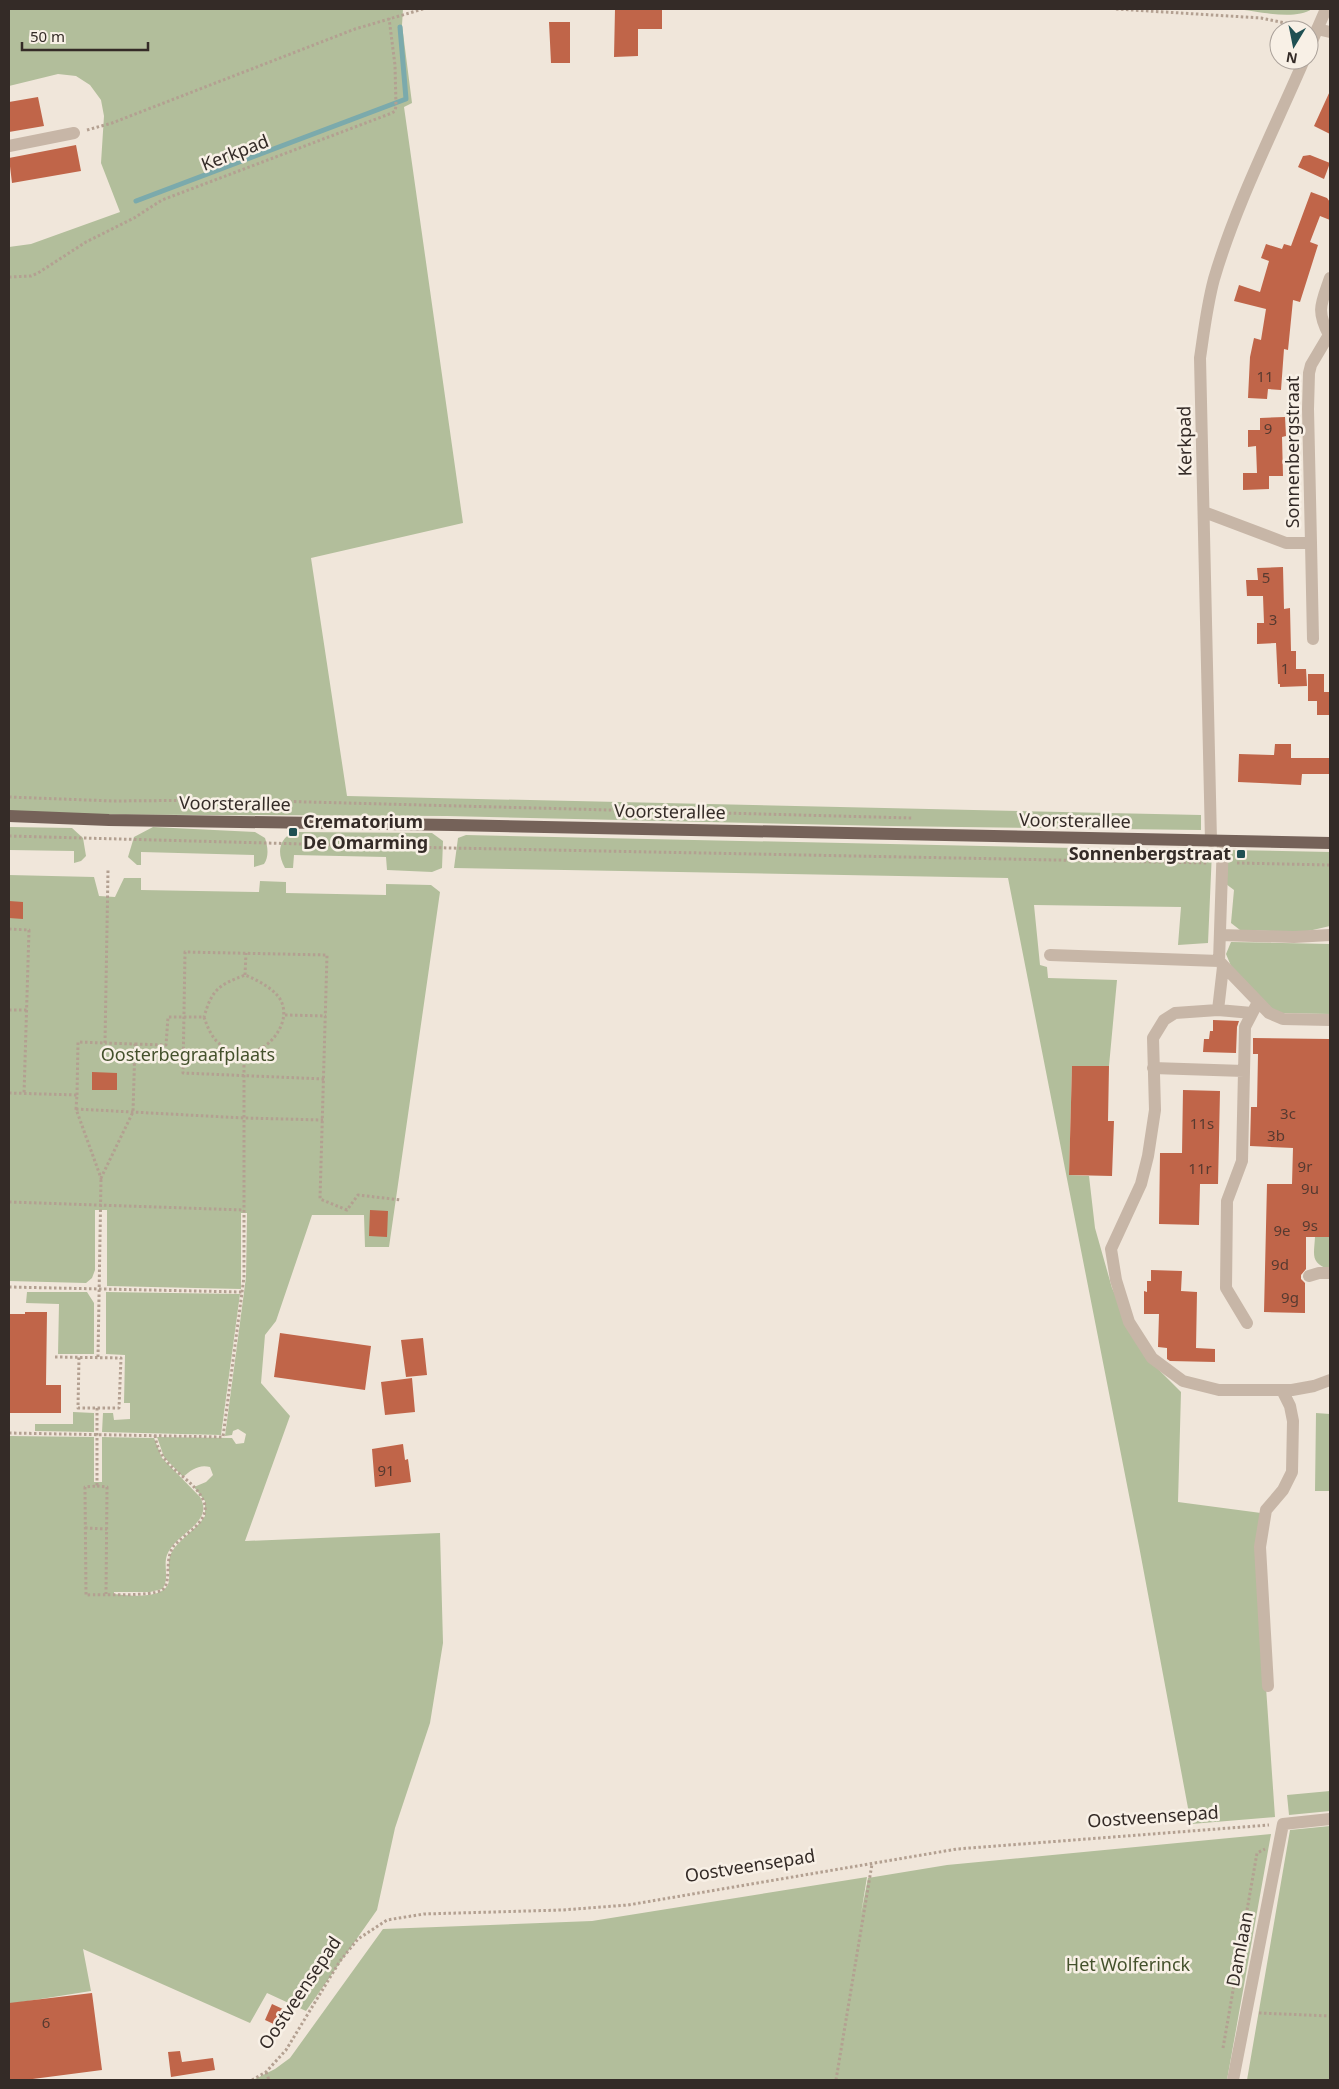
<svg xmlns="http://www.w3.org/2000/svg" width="1339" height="2089" font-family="'Noto Sans',sans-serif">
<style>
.green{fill:#b2be9b}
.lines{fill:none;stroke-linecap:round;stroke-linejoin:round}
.stream{stroke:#7baaac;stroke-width:5}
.building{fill:#c06549}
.path{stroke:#b3a091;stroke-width:3;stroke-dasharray:2.5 2.5;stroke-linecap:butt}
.minor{stroke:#c7b6a7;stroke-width:12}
.major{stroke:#756259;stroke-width:12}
.poi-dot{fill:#1f5053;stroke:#f8f0e6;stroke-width:2}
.labels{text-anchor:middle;stroke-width:5;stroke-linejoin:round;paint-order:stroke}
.number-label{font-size:15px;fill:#573a30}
.street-label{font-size:18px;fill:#342b27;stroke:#f8f0e6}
.poi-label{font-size:18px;font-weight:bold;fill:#342b27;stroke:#f8f0e6;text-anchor:start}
.park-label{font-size:18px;fill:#44512c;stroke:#f8f0e6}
</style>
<rect width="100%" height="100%" fill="#f0e6da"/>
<path class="green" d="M9,9H403L402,25L412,103L404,107L463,523L311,558L347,796L1201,815V830L886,826L447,816L9,814V247L31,244L120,212L101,163L104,116L101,100L90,85L76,76L58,74L9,86Z
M1236,9H1312C1294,21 1258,11 1236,9Z
M9,827L72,828L83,838L86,856L81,861L74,863V851L9,850Z
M153,827L255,832L265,838C268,847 269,857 264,864L254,867V855L141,852V865H137L128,857L134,837Z
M293,832L432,833L443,841L442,868L432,872L387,870L386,857L294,855L293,868H285C277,854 278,840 293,832Z
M466,835L1212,851L1208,943L1178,945L1181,907L1034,905L1040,965L1047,967L1048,978L1117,980L1109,1066H1072L1069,1175L1089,1176L1095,1228L1112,1288L1145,1356L1181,1392L1178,1502L1261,1513L1256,1543L1275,1817L1191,1824L1139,1546L1008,878L454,868L458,838Z
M1227,850L1330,852V926L1304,932L1240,930L1231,923L1234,890L1226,884Z
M9,875L94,877L99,896L115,897L124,878H141V890L259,892L260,881L286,882V893L386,895V884L431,885L440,892L389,1247H365L364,1215H312L276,1321L265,1335L261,1383L290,1416L245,1541L440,1533L443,1643L430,1723L395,1828L377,1910L306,2011L267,1993L250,2023L83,1949L91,1991L9,2004V1436L94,1437V1482H102V1437L154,1438L162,1458L200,1497C215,1523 175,1533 167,1555C163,1566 170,1580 162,1589L150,1592H114V1594C128,1596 168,1600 169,1580C170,1569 166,1561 173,1550C182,1537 197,1529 205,1516V1501L194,1487L206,1482L213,1475L210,1467C199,1464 191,1470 183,1477L164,1457L157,1437L232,1438L236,1444L244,1443L246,1434L238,1429L233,1431L232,1435L225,1436L246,1277L247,1213H241V1289L107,1286V1210H95V1270L92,1278L86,1283L9,1281Z
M1231,942L1330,944V1014L1279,1013L1268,1006L1231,966L1226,954Z
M1315,1237H1330V1270C1310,1262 1314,1256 1315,1237Z
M27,1292H87L94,1303V1354H58L59,1304L26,1303Z
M106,1292L240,1294L221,1435L102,1432L103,1413H113L114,1420L130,1419V1403H124L125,1355L106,1354Z
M73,1412L94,1413V1432L35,1431V1424H73Z
M1316,1413L1330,1414V1491H1315Z
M1330,1791V1811L1289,1815L1287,1795Z
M1330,1826V2080H1247L1290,1830Z
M1271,1834L1227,2080H253L275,2069L290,2058L383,1929L592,1921L867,1877L861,1914L868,1878L947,1865Z"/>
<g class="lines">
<path class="stream" d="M136,201L406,99L400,27"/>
</g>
<path class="building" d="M615,9H662V29H638V56L614,57Z
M549,22H570V63H551Z
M1330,91V134L1314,126Z
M38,97L44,126L9,132V102Z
M76,145L81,171L12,183L9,158Z
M1310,155L1330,163L1324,179L1298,167L1303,156Z
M1311,192L1327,198L1330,202V220L1320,216L1310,242L1318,245L1300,302L1293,300L1288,350L1284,349L1281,390L1268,389L1267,399L1248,398L1250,357L1254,338L1261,340L1266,309L1234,301L1239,285L1260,292L1269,261L1261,258L1266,244L1282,249L1284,244L1291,246Z
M1285,417L1286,436L1282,437L1283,476H1269V489L1243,490V473H1257L1256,446L1248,447V430H1260V418Z
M1283,567L1284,609L1290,608L1291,651H1296V669H1306L1307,686L1280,687V684H1278L1276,643L1257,644V623H1264L1263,596H1247L1246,580H1258L1257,568Z
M1308,674H1324V692H1330V715H1317V701H1308Z
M1275,744H1291V758H1330V774H1302L1301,785L1238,782L1239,754L1274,755Z
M9,901L23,902V919L9,918Z
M1213,1020L1239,1021L1237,1027L1236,1053L1203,1052L1204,1039H1209L1210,1031H1213Z
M1253,1038L1329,1039L1330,1237H1306V1269L1301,1275V1279L1305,1283V1313L1264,1312L1267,1184H1292L1293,1148L1250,1146L1251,1107H1257L1258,1054H1253Z
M1072,1066H1109L1108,1121H1114L1112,1176L1069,1175Z
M92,1072L117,1073V1090H92Z
M1183,1090L1220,1091L1218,1184H1200L1199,1225L1159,1224L1160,1153H1182Z
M370,1210L388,1211L387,1237L369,1236Z
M1151,1270L1182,1271L1181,1291L1197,1292L1196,1348L1215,1349V1362L1170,1361L1167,1359V1348L1158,1347L1159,1314H1144V1291L1147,1292V1281H1151Z
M25,1312H47L46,1385H61V1413H9V1314H25Z
M280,1333L371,1346L365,1390L274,1377Z
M423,1338L427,1375L406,1377L401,1340Z
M412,1378L415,1412L385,1415L381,1382Z
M403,1444L405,1460L408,1459L411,1482L375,1487L372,1449Z
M92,1993L102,2070L25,2080H9V2003Z
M272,2004L285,2010L278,2026L265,2020Z
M180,2051L182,2062L213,2058L215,2070L171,2077L168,2052Z"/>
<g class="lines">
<path class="path" d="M1116,9L1261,18L1304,27
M87,130L112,123L355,29L423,9
M9,277L31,276L38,273L86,242L134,218L162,200L392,113L395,111L396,106L395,65L389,18
M9,797L113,801L233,800L912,818
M9,836L450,848L1208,863
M1237,863L1330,865
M9,929L29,930L24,1094
M245,975L246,953
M9,1010H27
M285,1015L326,1016
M135,1044L166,1045L168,1017H204C212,1041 220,1048 244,1056C251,1053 259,1050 265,1046C280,1035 291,1013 278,996C269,986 257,980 245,975C219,985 212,989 204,1017
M324,1079L183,1073L185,952L327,955L320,1199L347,1210L358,1195L401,1200
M9,1093L77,1095L76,1109L101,1178L133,1112L135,1044L105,1043
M77,1095L78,1042L105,1043L108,870
M76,1109L244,1118L323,1120
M9,1202L244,1210
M9,1287L242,1292
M55,1357L121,1358L119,1408H78L79,1357
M98,1357L101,1178
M97,1408V1486L85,1487L86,1595C101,1594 151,1597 162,1590C172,1584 164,1561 173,1547C183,1534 211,1522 204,1502C194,1476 160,1471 155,1435
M9,1433L223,1437L244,1277V1056
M97,1486L107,1487L106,1594
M85,1528L107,1529
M1259,2013L1330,2016
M1223,2048L1257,1853L1265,1849
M266,2072L269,2080
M252,2080L266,2072L286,2050L340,1961L358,1939L387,1920L424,1914L562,1910L628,1905L957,1849L1269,1825
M836,2080L872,1864"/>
<path class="minor" d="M1317,29L1330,32
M1309,48L1326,9
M9,146L74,133
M1329,335C1316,310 1321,304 1330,278
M1204,512L1286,543H1311L1308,409L1309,373L1311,365L1330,333
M1311,543L1313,639
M1211,841L1200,358C1204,331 1207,305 1214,279C1236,204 1273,132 1304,60
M1223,841L1219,961L1269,1013L1283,1019L1330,1020
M1220,935L1294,937L1330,935
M1050,955L1219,961
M1218,1010L1223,967
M1252,1013L1218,1010L1175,1013L1164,1020L1153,1038L1155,1110L1148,1156L1141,1184L1111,1249L1116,1280L1129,1322L1152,1358L1183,1381L1219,1390H1292L1314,1386L1330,1380
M1153,1068L1244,1071
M1309,1276L1319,1273H1330
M1247,1323L1226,1288L1227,1201L1242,1161L1245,1027L1258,1002
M1268,1686L1260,1547L1266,1510L1283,1490L1292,1472L1293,1421L1290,1406L1282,1390
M1233,2080L1283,1824L1330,1819"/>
<path class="major" d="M9,816L109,820L452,825L1330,843"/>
</g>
<g class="poi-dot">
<rect x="288" y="827" width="10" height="10" rx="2.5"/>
<rect x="1236" y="849" width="10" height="10" rx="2.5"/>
</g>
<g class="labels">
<g class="number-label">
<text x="1265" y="382">11</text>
<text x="1268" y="434">9</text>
<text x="1266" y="583">5</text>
<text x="1273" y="625">3</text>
<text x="1285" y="674">1</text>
<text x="1288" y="1119">3c</text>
<text x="1202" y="1129">11s</text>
<text x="1276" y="1141">3b</text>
<text x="1305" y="1172">9r</text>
<text x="1200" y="1174">11r</text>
<text x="1310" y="1194">9u</text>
<text x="1310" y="1231">9s</text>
<text x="1282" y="1236">9e</text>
<text x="1280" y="1270">9d</text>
<text x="1290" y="1303">9g</text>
<text x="386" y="1476">91</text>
<text x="46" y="2028">6</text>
</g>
<g class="street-label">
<text transform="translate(235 153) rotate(-21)" y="6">Kerkpad</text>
<text transform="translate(1185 441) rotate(-91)" y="6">Kerkpad</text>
<text transform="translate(1293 452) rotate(-90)" y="6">Sonnenbergstraat</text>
<text transform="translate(235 804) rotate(1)" y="6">Voorsterallee</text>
<text transform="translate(670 812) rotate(1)" y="6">Voorsterallee</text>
<text transform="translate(1075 821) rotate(1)" y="6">Voorsterallee</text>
<text transform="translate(1153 1817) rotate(-4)" y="6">Oostveensepad</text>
<text transform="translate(750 1866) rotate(-9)" y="6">Oostveensepad</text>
<text transform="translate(1240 1949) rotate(-79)" y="6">Damlaan</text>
<text transform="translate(300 1993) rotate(-56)" y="6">Oostveensepad</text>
</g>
<g class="poi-label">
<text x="303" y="828">Crematorium<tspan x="303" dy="21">De Omarming</tspan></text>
<text x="1231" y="860" text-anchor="end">Sonnenbergstraat</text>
</g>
<g class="park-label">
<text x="188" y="1061">Oosterbegraafplaats</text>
<text x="1128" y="1971">Het Wolferinck</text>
</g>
</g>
<rect width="1339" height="2089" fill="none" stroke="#342b27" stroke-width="20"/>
<g transform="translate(1294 45) rotate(190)"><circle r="24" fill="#f8f0e6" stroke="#aaa19a"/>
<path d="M0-4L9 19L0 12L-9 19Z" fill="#1f5053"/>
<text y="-8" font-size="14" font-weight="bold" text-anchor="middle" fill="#342b27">N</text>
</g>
<path d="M22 42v8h126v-8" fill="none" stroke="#342b27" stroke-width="2.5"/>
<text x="30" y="42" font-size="15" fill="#342b27" stroke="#f8f0e6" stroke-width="4" paint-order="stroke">50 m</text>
</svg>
